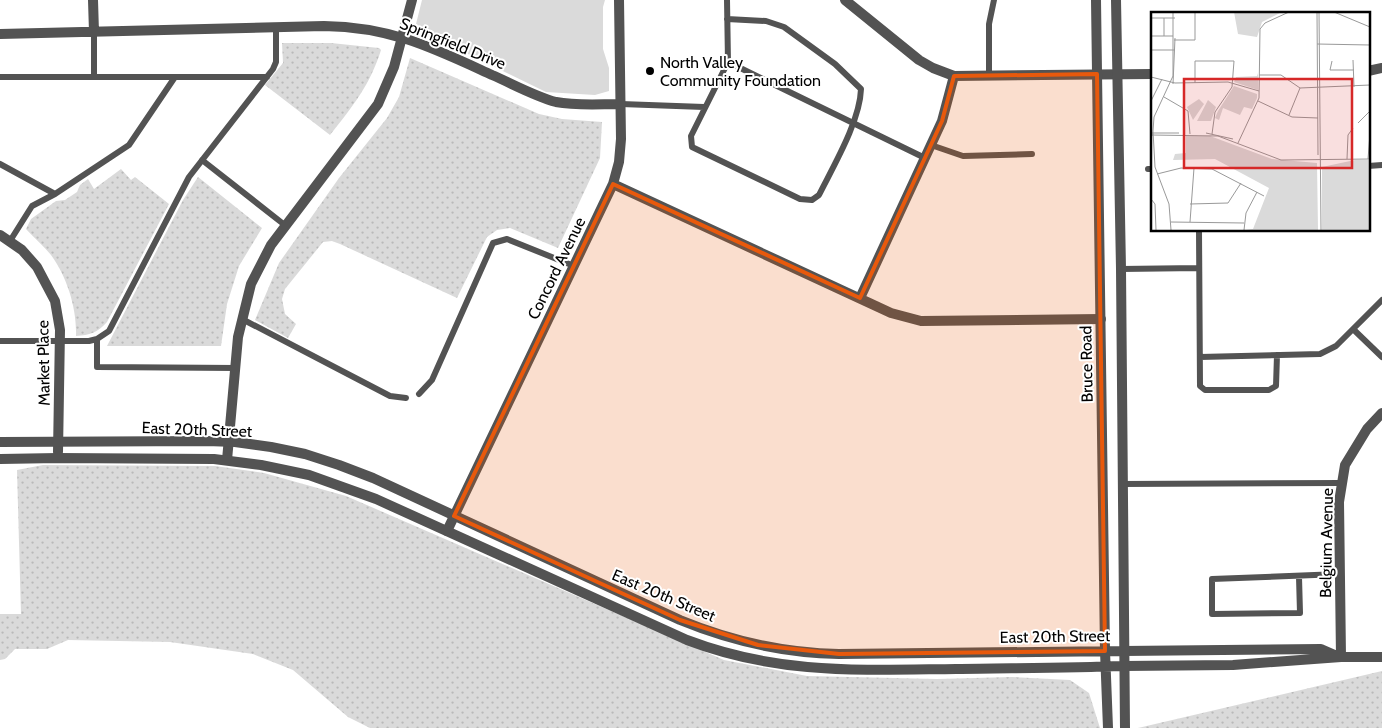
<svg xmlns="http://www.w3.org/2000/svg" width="1382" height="728" font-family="Cabin,sans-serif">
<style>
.grass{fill:url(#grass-dots)}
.park{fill:#dadada}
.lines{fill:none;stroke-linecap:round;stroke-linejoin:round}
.service{stroke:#535353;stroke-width:6}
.minor{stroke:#535353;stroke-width:10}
.tertiary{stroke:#535353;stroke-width:10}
.marked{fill:#e8590c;fill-opacity:0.2;stroke:#e8590c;stroke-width:4;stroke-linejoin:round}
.poi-dot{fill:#000;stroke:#fff;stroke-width:2}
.labels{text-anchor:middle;stroke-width:4;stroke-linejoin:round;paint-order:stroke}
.street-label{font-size:16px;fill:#000;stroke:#fff}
.poi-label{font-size:16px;fill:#000;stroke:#fff;text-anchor:start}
.inset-road{fill:none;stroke:#999;stroke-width:1}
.view{fill:#d62828;fill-opacity:0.15;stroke:#d62828;stroke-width:2.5}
.inset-edge{fill:none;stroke:#000;stroke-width:2.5}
</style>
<defs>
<pattern id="grass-dots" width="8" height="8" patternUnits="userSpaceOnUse" patternTransform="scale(1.25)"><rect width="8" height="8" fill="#dadada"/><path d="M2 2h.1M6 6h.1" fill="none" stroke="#b9b9b9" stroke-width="1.8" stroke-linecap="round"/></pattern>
</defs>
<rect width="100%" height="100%" fill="#fff"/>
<path class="grass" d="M282,43H331L379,48L381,50C370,85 353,106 330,135L265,85L283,63Z
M410,58L539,114L562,119L602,122L600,158L558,248L510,228L497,230L487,237L457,298L340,244L332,241L323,242L285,289L282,299L285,314L296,324L288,338L255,320L279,263L339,178L387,118L399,97Z
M121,169L131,180L135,177L169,204L107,322C97,333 90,335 76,336C77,308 67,277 51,255C44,246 34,238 26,229L31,219L56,201L65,200L77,192L80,185L88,179L94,189Z
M198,177L262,228L239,266L227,304L221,346H107L183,200Z
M43,465L215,466L264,473L346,496L724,660L807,676L937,679L1012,677L1070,680L1089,693L1100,728H370L348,717L293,670L253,654L170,642L68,640L47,649H15L5,659L0,660V614H21L17,470Z
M1382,671V728H1138Z"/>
<path class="park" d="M422,0H605L603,7V49L609,68V91L595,95L546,92L431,36L419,30L416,24Z"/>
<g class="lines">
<path class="service" d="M727,0L728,62L691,136L692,147L800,199L812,200L819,195C834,165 860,121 861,89L835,64L784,27L766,21L727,19
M94,32V77
M728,62L925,158
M989,75V24L994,0
M0,77H175
M621,104L704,107
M931,145L963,156L1032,154
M202,160L286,226
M0,164L55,194L32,206L10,241
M1368,166L1382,165
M1148,169H1152
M55,194L129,145L175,77H267
M1199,230L1200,386L1205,390H1269L1276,386L1277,355
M1121,269L1199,268
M242,319L390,396L406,398
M1353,329L1382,357
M97,339V367L236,368
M0,341H89L97,339L109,331L189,177L273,69L276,62V27
M1200,357L1320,354L1336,346L1382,300
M419,394L432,380L493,243L507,239L574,266
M1122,484L1342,483
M1299,577L1300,613L1212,614V579L1340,574"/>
<path class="minor" d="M93,0L94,32
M845,0L919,60L933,68L954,76L1152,74
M0,34L324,26C392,27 433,48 492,75C513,84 534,96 556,102C577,106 599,104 621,104
M1368,71L1382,68
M613,184L891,313L921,321L1101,319
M0,235L22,250L37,267L55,301L60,330L58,452
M860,298L942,121L954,76
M227,460L238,337L251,284L271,245L378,104L394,67L412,0
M447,531L613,184L619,162L621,139L619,0
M1123,651L1321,649L1337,656
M1341,657L1339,502L1345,465L1367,429L1382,413
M1123,666L1233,665L1341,657H1382"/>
<path class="tertiary" d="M1096,0L1105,651L1108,728
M1116,0L1121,269L1125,728
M0,442L207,441L235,442L271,447L305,454L339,465L373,478L680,620C731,641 784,653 839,654L1123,651
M0,459L58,458L214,459L261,465L309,475L376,499L687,640C779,675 860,670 956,669C1012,668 1067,668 1123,666"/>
</g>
<path class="marked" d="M1097,74L1105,651L839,654L758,645L680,620L454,516L613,184L860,298L942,121L954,76Z"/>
<circle class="poi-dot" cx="650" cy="71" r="5"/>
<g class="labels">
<g class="street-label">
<text transform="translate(453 43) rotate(22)" y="6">Springfield Drive</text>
<text transform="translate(556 268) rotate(-64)" y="6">Concord Avenue</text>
<text transform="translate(43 363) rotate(-91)" y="6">Market Place</text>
<text transform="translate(1086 364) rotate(-91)" y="6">Bruce Road</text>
<text transform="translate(197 429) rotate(2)" y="6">East 20th Street</text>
<text transform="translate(1326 543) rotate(-89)" y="6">Belgium Avenue</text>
<text transform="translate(664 595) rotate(23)" y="6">East 20th Street</text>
<text transform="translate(1055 636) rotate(-1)" y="6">East 20th Street</text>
</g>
<g class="poi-label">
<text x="660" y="68">North Valley<tspan x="660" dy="18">Community Foundation</tspan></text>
</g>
</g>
<g transform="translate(1151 12)">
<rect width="219" height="219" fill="#fff"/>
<path d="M83,0H131L111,10L106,25L87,22ZM83,74L106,82V86L101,97L93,95L89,103L72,96L68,108L64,106L67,99ZM48,87L53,92L42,108L36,95ZM57,88L65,95L60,109H46ZM35,124H59L121,147L166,151L167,218H93L102,217L118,176L64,147L22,148L24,142L35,141ZM204,148H219V218H171V155Z" fill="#dadada"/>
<path d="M107,61V78L83,70L85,65L106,64Z" fill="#dadada"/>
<path class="inset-road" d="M166,0L167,143M168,0L170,218M183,0L219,15M0,6H24M0,24H22M13,24V6M23,28H44V0M166,32L219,33M0,38H24M202,48L203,75M181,49L179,58H203M108,63H130L149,76L219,73M0,65L24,71L77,70L108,79M44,71V49H83L81,75L64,100L61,122M22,72L24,26M13,85L37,99L39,122M0,89L11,67M107,89L141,105L167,106M138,103L149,76M207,111L219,99M0,121H28M55,121L82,127M0,123L67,124L130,148L219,147M87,131L108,86L109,17L114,11L138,0M196,147L197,123L202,116M217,147L219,122M6,162L30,156L61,157L113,184M0,187L4,192L5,218M39,192L77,191L90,171M20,210L93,211M39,210L43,156M20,218L18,192L4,155L2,119L3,105L22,64V0M93,218L95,201L106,180"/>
<path class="view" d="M33,67H201V156H33Z"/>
<rect width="219" height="219" class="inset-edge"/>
</g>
</svg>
